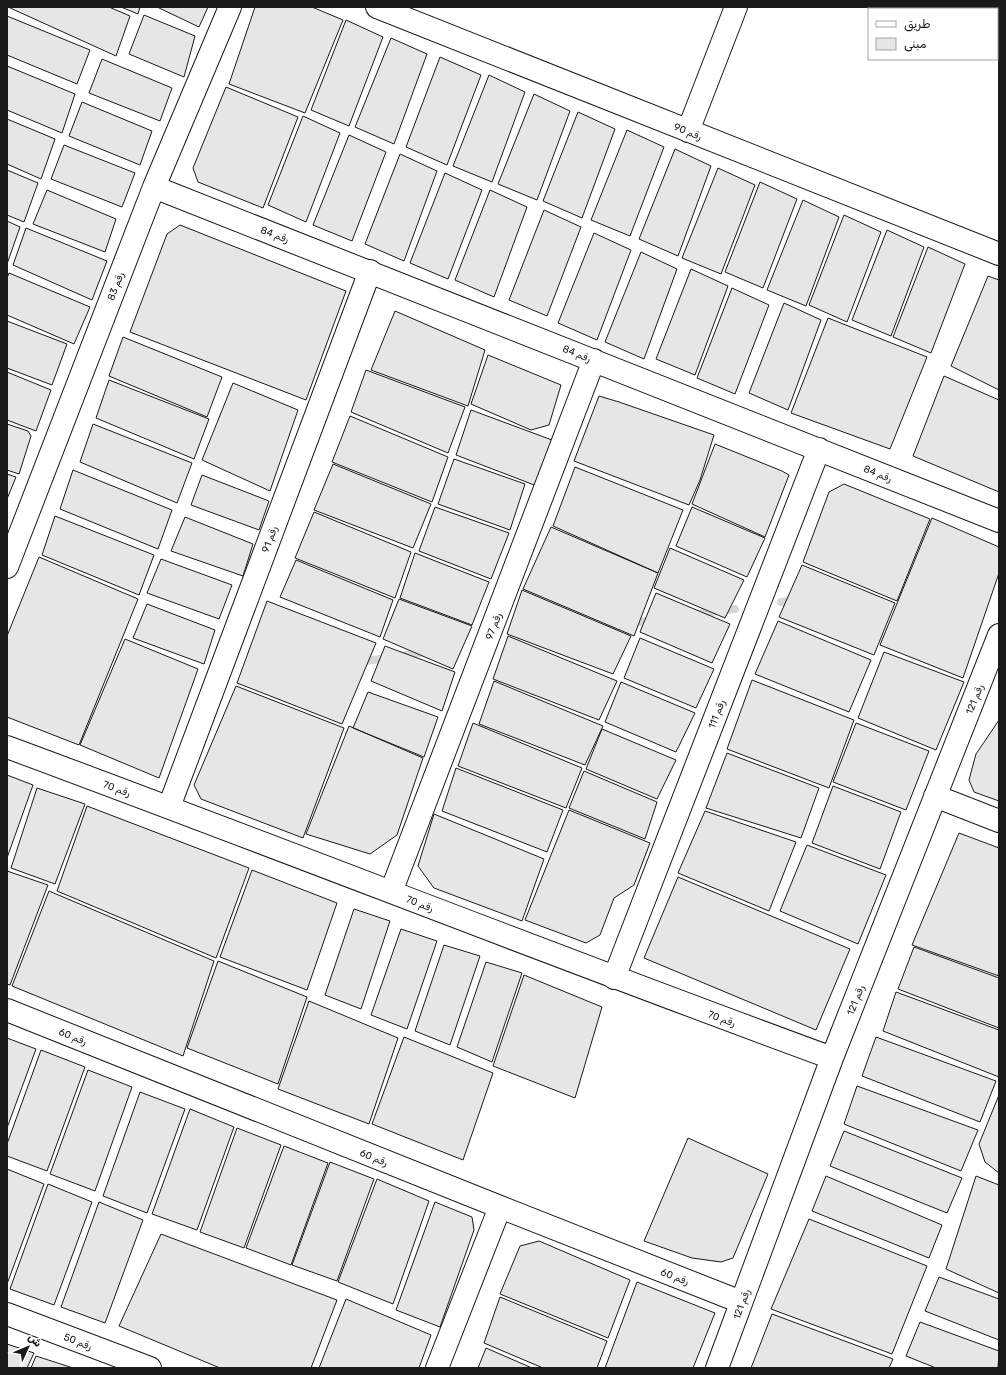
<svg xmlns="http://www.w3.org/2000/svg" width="1006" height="1375" font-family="Rubik,'Noto Sans Arabic',sans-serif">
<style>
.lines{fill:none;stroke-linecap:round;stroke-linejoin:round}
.stream{stroke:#d7d7d7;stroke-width:8}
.building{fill:#e6e6e6;stroke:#1a1a1a}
.minor-casing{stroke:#1a1a1a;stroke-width:24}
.minor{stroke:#fff;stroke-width:22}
.labels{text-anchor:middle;stroke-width:3;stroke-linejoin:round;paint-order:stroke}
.street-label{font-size:10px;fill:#1a1a1a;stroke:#fff}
</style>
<rect width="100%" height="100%" fill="#fff"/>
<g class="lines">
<path class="stream" d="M781,602L796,600
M695,614L735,609
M598,628L653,620
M359,662L427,652"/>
</g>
<path class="building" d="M8,7H109L130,16L116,56Z
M121,7H140L138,14Z
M157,7H208L199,27Z
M255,7H312L343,20L305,113L229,84Z
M144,15L195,36L184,77L129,54Z
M7,16L90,50L77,84L7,55Z
M346,20L383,37L349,126L311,110Z
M391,38L427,54L394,144L355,127Z
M440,57L481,75L447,165L406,147Z
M102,59L172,88L160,121L89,93Z
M7,66L75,94L62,133L7,110Z
M489,75L525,92L492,182L453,166Z
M226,87L298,117L263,208L198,182L193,168Z
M534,94L570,111L537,200L498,184Z
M82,102L152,131L140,165L69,136Z
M578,112L615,129L582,218L543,201Z
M303,116L340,133L306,222L268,205Z
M7,119L55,139L41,179L7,164Z
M627,130L664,147L630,236L591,220Z
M349,135L386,152L352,241L313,225Z
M64,145L135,173L122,207L51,179Z
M675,149L711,166L678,256L639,239Z
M400,154L437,171L404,261L365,244Z
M718,168L755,185L721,274L682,258Z
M7,170L38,183L24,222L7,215Z
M445,173L482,190L448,279L410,263Z
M760,182L797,199L763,288L725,272Z
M47,190L116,219L105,252L33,224Z
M490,190L527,207L494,297L455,280Z
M803,200L839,217L806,306L767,290Z
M544,210L581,227L547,316L509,300Z
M844,215L881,232L847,322L809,305Z
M7,221L20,227L7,264Z
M180,225L346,291L306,400L130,332L167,234Z
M26,228L107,261L92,300L13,265Z
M887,230L924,247L891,336L852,320Z
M594,233L631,250L597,340L558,323Z
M928,247L965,264L931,353L893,337Z
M641,252L677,269L644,359L605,342Z
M691,269L728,286L695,375L656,359Z
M9,273L90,307L74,344L7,315V278Z
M988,276L999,280V390L951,366Z
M732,288L769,305L735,394L697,378Z
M784,303L821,320L788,410L749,393Z
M395,311L485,350L468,406L371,370Z
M828,318L927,357L890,449L791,413Z
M7,321L67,344L52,385L7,368Z
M123,337L222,377L207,417L109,376Z
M488,355L561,385L549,425L531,430L471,404Z
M366,370L465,407L448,453L351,412Z
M7,372L51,390L36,431L7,420Z
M944,376L999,400V492L913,456Z
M109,380L209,419L194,459L96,418Z
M233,383L298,410L270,491L202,460Z
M599,396L619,402L714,435L700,480L689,505L574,461Z
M471,410L552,440L537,486L456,455Z
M350,416L448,457L432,502L332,462Z
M7,424L28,431L31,436L19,474L7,470Z
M93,424L192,463L177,503L80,462Z
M715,444L782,471L789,475L765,537L692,504Z
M454,459L525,484L510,530L438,504Z
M333,464L431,504L413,548L314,510Z
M575,467L683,510L658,573L553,526Z
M73,470L172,510L158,549L60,509Z
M7,474L16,477L7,499Z
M202,475L269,501L259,530L191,505Z
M844,484L930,519L897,601L803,562L829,492Z
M435,507L509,533L491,579L419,551Z
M692,507L765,538L747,577L676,546Z
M314,512L411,552L395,598L295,558Z
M55,516L154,555L139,595L42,555Z
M185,517L253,544L243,576L171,551Z
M932,518L999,547V573L963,678L880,645Z
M551,527L658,573L634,636L523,589Z
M670,548L744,580L725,618L654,588Z
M415,553L489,582L472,625L400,598Z
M39,557L138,599L79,745L7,717V636Z
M161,559L232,585L219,619L147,593Z
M296,560L393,600L380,637L280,597Z
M802,565L895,603L874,655L779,617Z
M522,590L631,636L613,674L507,634Z
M656,593L730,624L712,663L640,632Z
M399,599L472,626L453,669L383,639Z
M267,601L376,643L342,724L237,683Z
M147,604L215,630L204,664L133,638Z
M778,621L871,660L849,712L755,674Z
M508,636L617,681L599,720L493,679Z
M640,638L714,669L696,708L624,678Z
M125,639L198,669L159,778L80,745Z
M385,646L455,672L442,711L371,681Z
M884,652L964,682L936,750L858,718Z
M752,680L854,720L829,788L727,749Z
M494,681L603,726L585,765L479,724Z
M621,682L695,713L676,752L605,722Z
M236,686L344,728L303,838L201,799L194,785Z
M368,692L438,717L424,757L353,728Z
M999,720V801L974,792L969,780L976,754Z
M473,723L582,768L566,808L458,766Z
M856,723L929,751L906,810L833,782Z
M349,726L423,758L397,835L370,854L306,834Z
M602,729L676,760L657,799L586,769Z
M727,753L819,788L801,838L706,808Z
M456,768L563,810L547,852L442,811Z
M584,771L657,802L645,839L569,808Z
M7,775L33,785L7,858Z
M833,786L901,812L880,869L812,843Z
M37,788L85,804L55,884L11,868Z
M87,806L249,868L216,958L57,891Z
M569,810L650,843L634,885L614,898L600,935L586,943L525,920Z
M705,811L796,842L769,911L678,873Z
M434,814L544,859L522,921L434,888L418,866Z
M959,833L999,848V976L912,945Z
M807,845L886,875L858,944L780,911Z
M252,870L337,903L307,990L220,957Z
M7,871L48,885L10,985L7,984Z
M678,877L850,949L816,1030L644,958Z
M49,891L214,961L183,1056L12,986Z
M354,909L390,921L361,1009L325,995Z
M401,929L437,941L407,1029L371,1015Z
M444,945L480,956L450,1045L415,1031Z
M914,947L999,978V1028L898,989Z
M218,961L307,997L278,1084L187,1048Z
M486,962L522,973L492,1062L457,1047Z
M524,975L602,1007L575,1098L493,1066Z
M896,992L999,1030V1077L883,1031Z
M309,1001L398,1038L369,1124L278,1089Z
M404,1037L493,1073L463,1160L372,1124Z
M876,1037L996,1081L980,1122L862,1076Z
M7,1038L36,1049L7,1128Z
M41,1050L85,1067L47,1171L7,1156V1144Z
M88,1070L132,1087L95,1191L50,1174Z
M857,1086L978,1130L961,1171L844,1124Z
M140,1092L185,1109L147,1213L103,1196Z
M999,1095V1173L985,1162L979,1144Z
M190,1109L234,1127L197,1230L152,1214Z
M237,1128L281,1145L244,1248L200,1232Z
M844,1131L962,1178L947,1213L830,1166Z
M688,1138L768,1174L733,1258L721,1262L692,1258L644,1241Z
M284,1146L328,1163L291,1265L246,1248Z
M330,1162L374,1179L337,1281L292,1265Z
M7,1169L44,1184L7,1284Z
M826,1176L942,1225L929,1258L812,1211Z
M976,1176L999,1185V1293L946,1269Z
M377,1179L429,1201L393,1304L338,1282Z
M48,1184L92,1202L54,1305L10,1289Z
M99,1202L143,1220L105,1323L61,1307Z
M435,1202L472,1217L474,1230L440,1327L396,1310Z
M809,1219L927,1266L892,1354L771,1309Z
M161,1234L337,1300L311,1368H220L119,1326Z
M539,1241L630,1280L608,1338L500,1294L520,1246Z
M939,1277L999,1299V1340L925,1311Z
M637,1282L715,1313L693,1368H605Z
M500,1297L607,1341L597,1368H543L484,1343Z
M346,1299L431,1335L419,1368H319Z
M772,1314L893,1359L889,1368H751Z
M920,1322L999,1351L998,1368H936L906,1356Z
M7,1344L34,1353L27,1368H7Z
M486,1348L532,1368H478Z
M36,1356L73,1368H31Z"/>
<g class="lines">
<g class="minor-casing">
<path id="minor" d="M377,7L999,254
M688,131L736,7
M154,187L999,521
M7,567L154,187L230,7
M7,747C283,849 556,957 832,1058
M935,796L999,821
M169,807L370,271
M391,892L594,360
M614,978L819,449
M7,1010L500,1207L741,1302
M7,1314L150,1368
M437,1368L500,1207
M717,1368L832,1058L999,635"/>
</g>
<use href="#minor" class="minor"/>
</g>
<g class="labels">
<g class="street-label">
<text transform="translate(688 131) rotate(22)" y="4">رقم 90</text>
<text transform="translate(275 234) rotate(21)" y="4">رقم 84</text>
<text transform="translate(115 286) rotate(-69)" y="4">رقم 83</text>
<text transform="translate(577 353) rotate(22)" y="4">رقم 84</text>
<text transform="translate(878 473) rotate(22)" y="4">رقم 84</text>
<text transform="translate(269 539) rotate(-70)" y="4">رقم 91</text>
<text transform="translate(493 626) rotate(-69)" y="4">رقم 97</text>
<text transform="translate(974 699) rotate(-68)" y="4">رقم 121</text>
<text transform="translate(716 714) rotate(-69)" y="4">رقم 111</text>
<text transform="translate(117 788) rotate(20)" y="4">رقم 70</text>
<text transform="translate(420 903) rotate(21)" y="4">رقم 70</text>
<text transform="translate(855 1000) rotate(-69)" y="4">رقم 121</text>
<text transform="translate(722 1018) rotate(20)" y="4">رقم 70</text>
<text transform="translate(73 1036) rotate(22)" y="4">رقم 60</text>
<text transform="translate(374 1157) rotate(22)" y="4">رقم 60</text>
<text transform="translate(675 1276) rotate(21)" y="4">رقم 60</text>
<text transform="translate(741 1304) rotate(-70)" y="4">رقم 121</text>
<text transform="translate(78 1341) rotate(21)" y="4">رقم 50</text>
</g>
</g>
<rect width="1006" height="1375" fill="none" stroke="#1a1a1a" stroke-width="16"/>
<rect x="868" y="8" width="130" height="52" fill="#ffffff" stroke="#a3a3a3"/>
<rect x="876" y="21" width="20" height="6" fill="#ffffff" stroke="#a3a3a3"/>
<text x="904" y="28" font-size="12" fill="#1a1a1a">طريق</text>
<rect x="876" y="38" width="20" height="12" fill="#e6e6e6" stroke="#a3a3a3"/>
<text x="904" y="48" font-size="12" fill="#1a1a1a">مبنى</text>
<g transform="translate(28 1347) rotate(46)" stroke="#ffffff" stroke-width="3" paint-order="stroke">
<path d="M0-3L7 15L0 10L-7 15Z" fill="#1a1a1a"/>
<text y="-6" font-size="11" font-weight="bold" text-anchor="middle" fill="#1a1a1a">ش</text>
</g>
</svg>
